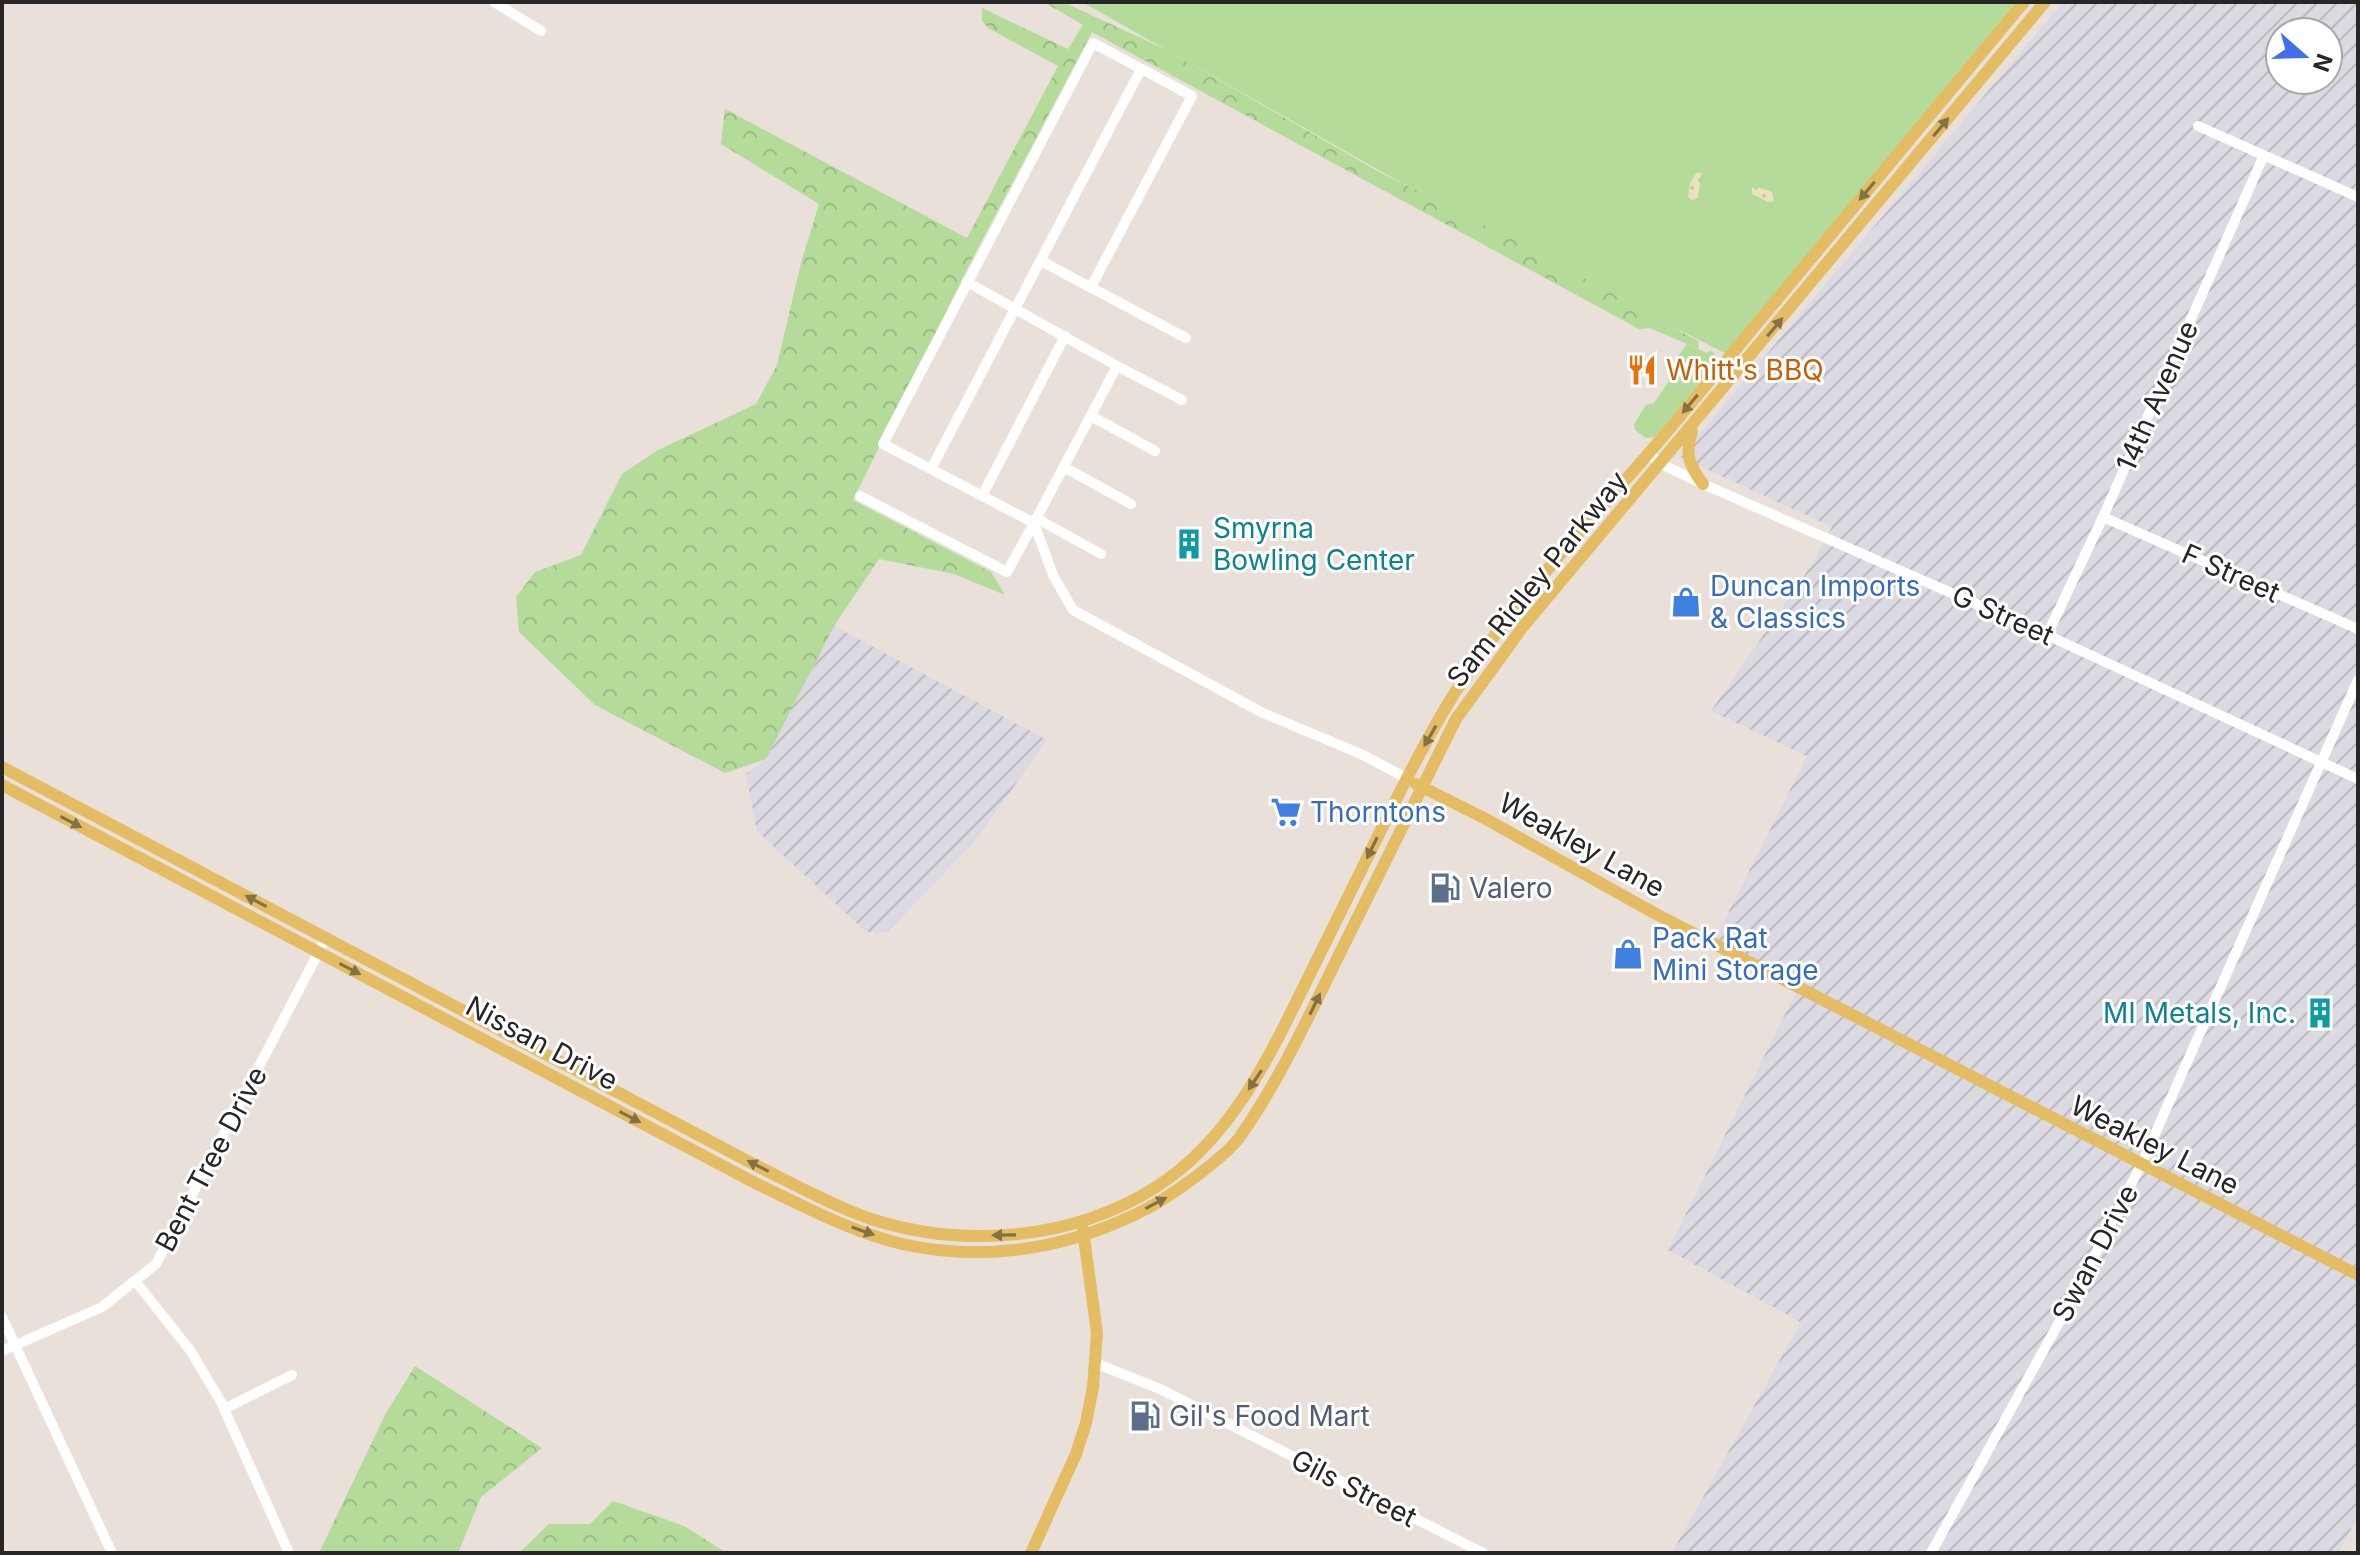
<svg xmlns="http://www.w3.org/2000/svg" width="2360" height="1555" font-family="Inter,sans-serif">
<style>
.industrial{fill:url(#industrial-furrows);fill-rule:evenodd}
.grass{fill:#b4db99}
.forest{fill:url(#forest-crowns)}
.sand{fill:url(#sand-dots)}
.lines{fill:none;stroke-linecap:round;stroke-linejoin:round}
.minor{stroke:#fff;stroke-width:10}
.major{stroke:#e3bc63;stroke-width:12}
.oneway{fill:#847144}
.labels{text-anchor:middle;stroke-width:6;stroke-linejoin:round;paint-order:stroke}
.food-label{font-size:28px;fill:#c56008;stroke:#fff;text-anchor:start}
.street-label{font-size:28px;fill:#262626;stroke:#fff}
.culture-label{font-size:28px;fill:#0d838f;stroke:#fff;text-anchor:start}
.shop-label{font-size:28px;fill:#366cbe;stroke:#fff;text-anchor:start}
.service-label{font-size:28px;fill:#4e5e75;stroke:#fff;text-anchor:start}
</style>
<defs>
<pattern id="industrial-furrows" width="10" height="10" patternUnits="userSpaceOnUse" patternTransform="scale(2)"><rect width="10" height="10" fill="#dbd9e1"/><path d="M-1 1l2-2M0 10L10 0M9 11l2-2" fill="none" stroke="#bcbac1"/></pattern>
<pattern id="forest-crowns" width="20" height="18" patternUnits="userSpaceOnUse" patternTransform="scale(2)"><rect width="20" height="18" fill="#b4db99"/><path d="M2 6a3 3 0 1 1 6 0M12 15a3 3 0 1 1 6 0" fill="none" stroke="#9bbc84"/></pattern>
<pattern id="sand-dots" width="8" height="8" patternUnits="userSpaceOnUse" patternTransform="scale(2)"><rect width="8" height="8" fill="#ece1bd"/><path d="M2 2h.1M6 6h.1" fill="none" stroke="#cac1a2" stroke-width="1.8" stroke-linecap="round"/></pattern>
</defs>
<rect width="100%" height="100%" fill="#e8e0d9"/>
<path class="industrial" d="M2063,2H2358V1515L2339,1553H1672L1801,1322L1668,1250L1798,988L1713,943L1807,756L1711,711L1813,563L1832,527L1680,457ZM2280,32H2328V80H2280Z
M834,626L1047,740L975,841L888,931L875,934L864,930L757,831L746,774L766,759Z"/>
<path class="grass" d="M1082,2H2016L1727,354L1527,254Z
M1687,344L1707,353L1710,350L1720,359L1655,437L1646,438L1635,430L1634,424L1646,405L1654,403L1673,375L1674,362Z"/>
<path class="forest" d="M1044,2H1063L1167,50L1379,172L1503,234L1698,341L1699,349L1650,328L1639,329L1092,32L968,267L853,500L991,572L1005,595L954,574L879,559L834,626L766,759L725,773L595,705L519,632L516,597L535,572L581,555L622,474L658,450L756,404L777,365L801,263L819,204L721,144L725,109L967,238L1058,66L988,28L982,21V8L1068,49L1083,25Z
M415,1366L542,1448L481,1497L458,1553H319L385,1415Z
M613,1501L684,1526L727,1553H519L549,1524H590Z"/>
<path class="sand" d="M1696,173H1701L1698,198L1692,200L1688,197L1690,183Z
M1757,187L1772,192L1774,201L1768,202L1752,194V188Z"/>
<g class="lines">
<path class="minor" d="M494,2L541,31
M2198,126L2358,197
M1041,261L1186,338
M967,282L1117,366L1034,523L1053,575L1073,610L1263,713L1361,754L1406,778
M1117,366L1182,400
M1091,416L1155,451
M1649,453L1661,464L1703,484L2047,635L2358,779
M1064,467L1131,504
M931,469L1141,69
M860,496L1007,572L1034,523L883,444L1093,43L1192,96L1091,287
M982,496L1065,336
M2103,517L2358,629
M1036,518L1101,554
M2047,635L2103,517L2264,155
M136,1282L190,1350L221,1402L289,1553
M2,1317L112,1553
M2,1351L102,1307L156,1264L326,938
M1095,1363L1160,1389L1483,1553
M224,1409L292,1375
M1931,1553L2077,1290L2141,1165L2358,680"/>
<path class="major" d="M1692,432C1684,453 1690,467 1703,484
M2,767L759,1167C796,1185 833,1206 871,1219C964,1249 1073,1240 1156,1187C1233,1138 1271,1053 1310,974C1334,925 1358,877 1382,828C1404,783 1427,737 1454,694C1517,595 1602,510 1677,420C1793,281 1908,141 2024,2
M1416,784L1484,818L1656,914L2358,1275
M2,785L757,1184C804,1206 851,1232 902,1244C987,1263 1072,1248 1148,1208C1171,1196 1224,1158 1239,1138C1278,1083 1308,1018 1338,957C1377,878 1417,798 1456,719L1522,628L2045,2
M1031,1553L1076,1454L1086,1423L1093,1387L1097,1333L1083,1230"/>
</g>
<defs><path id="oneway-solid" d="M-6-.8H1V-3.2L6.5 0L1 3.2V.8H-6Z" transform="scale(2)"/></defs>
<g class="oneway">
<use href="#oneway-solid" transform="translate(1941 127) rotate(-50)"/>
<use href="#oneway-solid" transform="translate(1867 191) rotate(130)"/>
<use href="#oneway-solid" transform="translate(1775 327) rotate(-50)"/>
<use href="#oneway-solid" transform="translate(1690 404) rotate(130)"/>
<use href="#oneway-solid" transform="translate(1430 736) rotate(120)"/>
<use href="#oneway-solid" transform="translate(71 822) rotate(28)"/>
<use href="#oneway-solid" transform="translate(1372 848) rotate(116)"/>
<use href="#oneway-solid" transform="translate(256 901) rotate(-152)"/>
<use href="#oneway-solid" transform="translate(350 969) rotate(28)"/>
<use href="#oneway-solid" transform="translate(1315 1004) rotate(-64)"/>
<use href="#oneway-solid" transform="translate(1255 1080) rotate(124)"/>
<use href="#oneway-solid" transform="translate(630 1117) rotate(28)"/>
<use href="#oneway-solid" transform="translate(758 1166) rotate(-153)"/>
<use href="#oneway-solid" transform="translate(1156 1203) rotate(-28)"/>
<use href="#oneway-solid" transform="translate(863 1231) rotate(19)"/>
<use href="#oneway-solid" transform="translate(1004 1235) rotate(179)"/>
</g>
<defs>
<g id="restaurant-bare" transform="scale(2.4)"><path d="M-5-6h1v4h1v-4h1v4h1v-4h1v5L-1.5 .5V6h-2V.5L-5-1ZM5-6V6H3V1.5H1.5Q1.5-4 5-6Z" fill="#e8710a" stroke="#fff" stroke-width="2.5" paint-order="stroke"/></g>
<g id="building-bare" transform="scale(2.4)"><path d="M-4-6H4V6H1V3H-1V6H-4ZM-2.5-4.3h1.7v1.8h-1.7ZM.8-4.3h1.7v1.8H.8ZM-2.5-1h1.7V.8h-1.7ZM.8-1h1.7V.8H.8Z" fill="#0f9aa8" stroke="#fff" stroke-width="2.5" paint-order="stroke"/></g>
<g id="shop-bare" transform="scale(2.4)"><path d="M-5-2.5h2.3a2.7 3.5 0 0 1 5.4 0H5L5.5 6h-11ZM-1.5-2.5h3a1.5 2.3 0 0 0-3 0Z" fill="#3f7fe0" stroke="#fff" stroke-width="2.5" paint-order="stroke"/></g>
<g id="supermarket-bare" transform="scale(2.4)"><path d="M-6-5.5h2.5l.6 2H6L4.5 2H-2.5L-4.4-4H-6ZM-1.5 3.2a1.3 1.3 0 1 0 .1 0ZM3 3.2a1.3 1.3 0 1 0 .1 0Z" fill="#3f7fe0" stroke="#fff" stroke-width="2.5" paint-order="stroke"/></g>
<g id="fuel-bare" transform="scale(2.4)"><path d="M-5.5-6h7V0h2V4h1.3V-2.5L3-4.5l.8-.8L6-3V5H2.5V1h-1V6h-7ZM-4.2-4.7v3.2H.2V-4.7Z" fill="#5c6f8a" stroke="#fff" stroke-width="2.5" paint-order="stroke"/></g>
</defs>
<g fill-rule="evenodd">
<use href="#restaurant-bare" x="1642" y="370"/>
<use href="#building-bare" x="1189" y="544"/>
<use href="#shop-bare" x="1686" y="602"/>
<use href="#supermarket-bare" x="1286" y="812"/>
<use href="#fuel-bare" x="1445" y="888"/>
<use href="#shop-bare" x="1628" y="954"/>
<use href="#building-bare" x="2320" y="1013"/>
<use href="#fuel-bare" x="1145" y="1416"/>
</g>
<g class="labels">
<g class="food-label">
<text x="1666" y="380">Whitt's BBQ</text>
</g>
<g class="street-label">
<text transform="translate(2157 396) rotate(-66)" y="10">14th Avenue</text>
<text transform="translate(2231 573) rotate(24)" y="10">F Street</text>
<text transform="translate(1537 579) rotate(-51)" y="10">Sam Ridley Parkway</text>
<text transform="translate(2003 615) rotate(24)" y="10">G Street</text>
<text transform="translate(1582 845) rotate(29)" y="10">Weakley Lane</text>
<text transform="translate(542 1043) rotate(28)" y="10">Nissan Drive</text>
<text transform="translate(2155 1145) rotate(27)" y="10">Weakley Lane</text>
<text transform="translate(211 1159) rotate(-62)" y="10">Bent Tree Drive</text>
<text transform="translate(2095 1253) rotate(-62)" y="10">Swan Drive</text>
<text transform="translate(1354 1488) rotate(27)" y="10">Gils Street</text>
</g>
<g class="culture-label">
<text x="1213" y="538">Smyrna<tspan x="1213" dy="32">Bowling Center</tspan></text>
<text x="2296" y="1023" text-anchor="end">MI Metals, Inc.</text>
</g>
<g class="shop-label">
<text x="1710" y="596">Duncan Imports<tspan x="1710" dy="32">&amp; Classics</tspan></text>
<text x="1310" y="822">Thorntons</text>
<text x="1652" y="948">Pack Rat<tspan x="1652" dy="32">Mini Storage</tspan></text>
</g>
<g class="service-label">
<text x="1469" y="898">Valero</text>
<text x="1169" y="1426">Gil's Food Mart</text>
</g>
</g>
<rect width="2360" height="1555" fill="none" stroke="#262626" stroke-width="8"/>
<g transform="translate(2304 56) rotate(110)"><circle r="38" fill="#ffffff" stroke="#a8a8a8" stroke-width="2"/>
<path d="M0-6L14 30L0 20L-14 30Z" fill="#456fe9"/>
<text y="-12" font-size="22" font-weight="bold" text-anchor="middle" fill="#262626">N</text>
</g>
</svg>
